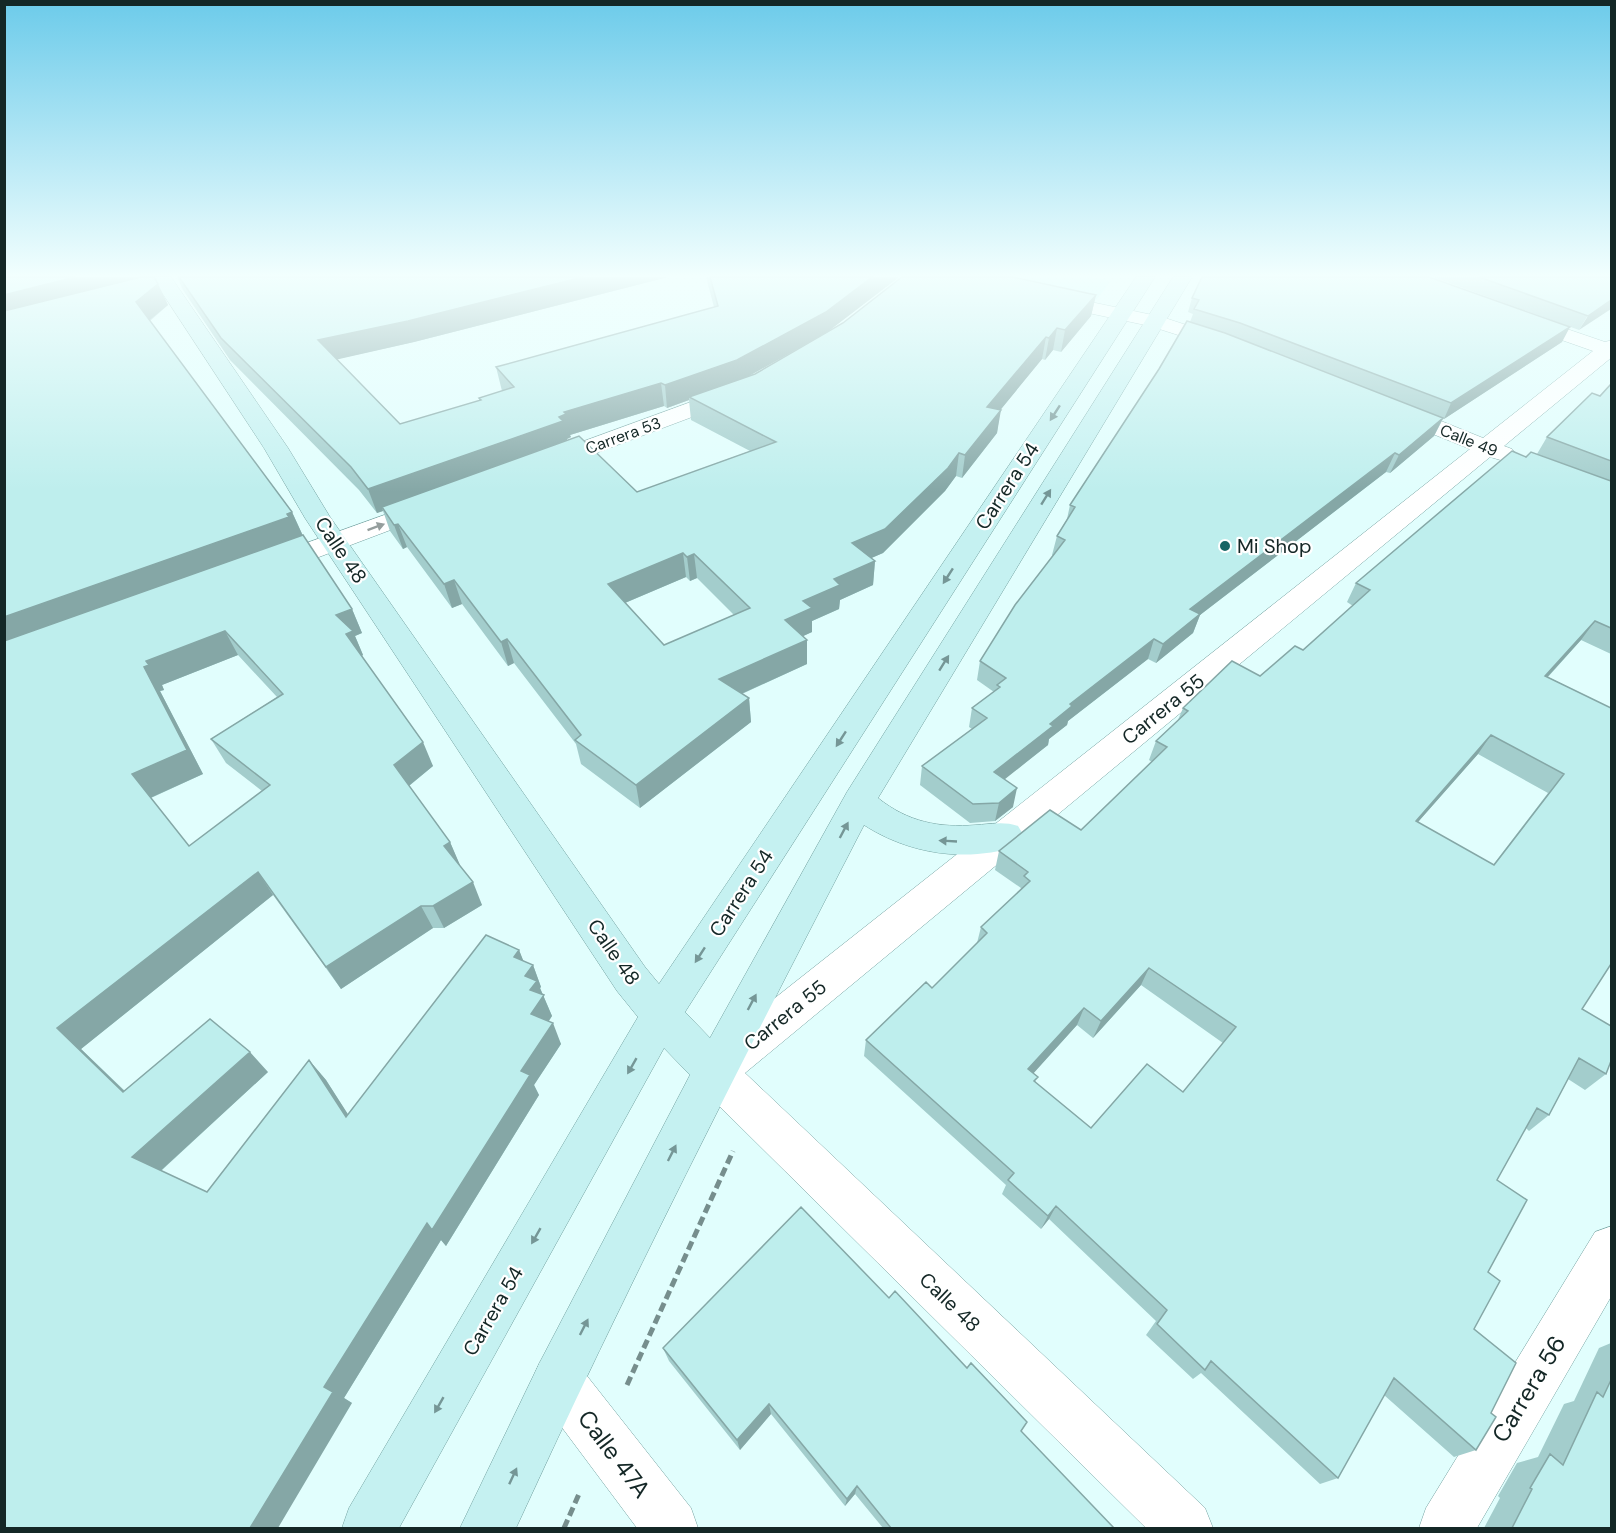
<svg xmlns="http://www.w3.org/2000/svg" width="1616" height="1533" font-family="'DM Sans',sans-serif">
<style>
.built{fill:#c2fefc}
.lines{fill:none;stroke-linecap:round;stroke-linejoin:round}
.street-casing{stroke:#72a09f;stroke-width:1}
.secondary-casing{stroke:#72a09f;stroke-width:1}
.path{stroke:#768e8d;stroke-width:5;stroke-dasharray:9 4.5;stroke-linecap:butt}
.street{fill:#fff;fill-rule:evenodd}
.secondary{fill:#c5f1f1;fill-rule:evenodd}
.wall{fill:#a3cdcc;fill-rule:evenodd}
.shaded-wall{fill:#85a7a6}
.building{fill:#beeeed;stroke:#85a7a6;stroke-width:1.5;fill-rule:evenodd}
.oneway{fill:#759696}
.oneway2{fill:#959e9d}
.poi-dot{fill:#176565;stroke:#fff;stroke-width:2}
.labels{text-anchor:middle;stroke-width:4.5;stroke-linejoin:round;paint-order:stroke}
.far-street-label{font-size:16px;fill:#142726;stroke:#fff}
.street-label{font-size:20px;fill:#142726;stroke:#fff}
.poi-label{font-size:20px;fill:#142726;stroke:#fff;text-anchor:start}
.near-street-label{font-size:24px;fill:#142726;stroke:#fff}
</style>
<rect width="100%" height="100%" fill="#e1fefd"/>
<path class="built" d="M1003,277H1092L1111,281L1096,300L1000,281Z"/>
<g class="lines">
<g class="street-casing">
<path id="street" d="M1048,293L1162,317L1232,340L1235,344L1232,348L1225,350L1150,326L1041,303L1038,299L1041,295Z
M1523,314L1605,342L1612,340V357L1504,446L1512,449L1516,454L1512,459L1504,461L1490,457L745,1073L1205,1508L1213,1528H1146L699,1086L693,1072L699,1058L1470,449L1388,416L1385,411L1388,406H1404L1483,438L1593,351L1516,324L1513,320L1516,316Z
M732,387L740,389L743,394L740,399L556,468L547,470L538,468L535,463L538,458Z
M429,499L438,502L442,507L438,512L282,571L272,573L262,571L258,565L262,559Z
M1612,1226V1295L1477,1528H1419L1426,1508L1595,1232Z
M558,1354L576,1362L691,1508L698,1528H637L540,1398L532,1380L540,1362Z"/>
</g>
<g class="secondary-casing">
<path id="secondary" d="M152,277H171L288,448L330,517L645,967L659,984L1136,277H1155L685,1012L710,1038L847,792L1173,277H1192L878,798C908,822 939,828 976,825C991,824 1004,821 1018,826L1024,836L1018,846C966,863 909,854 864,825C744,1057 625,1290 516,1528H460L540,1362L690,1075L664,1048L399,1528H342L349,1508L638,1017L617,991L305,518L264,448Z"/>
</g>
<path class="path" d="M627,1385L733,1151
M564,1528L579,1494"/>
<use href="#street" class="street"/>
<use href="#secondary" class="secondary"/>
</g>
<path class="wall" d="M4,277L158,284L168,305L150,321L292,512L303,536L352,609L362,633L355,636L363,655L362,656L433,766L409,786L450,842L460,866L482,905L444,928H433L341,989L273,895L81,1049L125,1091L268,1072L161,1171L207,1192L309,1060L326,1080L348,1115L519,950L523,961L533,965L541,987L540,988L552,1016L549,1021L561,1044L534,1085L539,1095L446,1246L441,1240L344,1398L352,1403L4,1528ZM238,655L277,697L211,739L226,763L262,791L189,846L151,798L203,774L160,691L164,690L162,685Z
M177,277H668L414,342L337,359L400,424L479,401V398L502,391L496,367L714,307L706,277H899L826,333L1096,295L1091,316L1061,352L1053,350L1045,360L1042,359L1000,410L997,433L962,478L956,476L945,491L883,553L871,558L875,561L873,585L840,600L839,609L812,621V632L803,636L807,640V664L742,694L749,698L751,722L640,808L581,764L576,744L514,663L508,666L462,604L452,608L407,547L403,549L390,531L383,511L377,513L359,490L230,360L183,290ZM819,337L755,374L749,376ZM689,400L691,420L750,451L637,492L567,441V439L571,437L570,435L664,406L667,408ZM686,577L690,581L697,578L734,615L664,645L625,603Z
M1433,277H1611L1579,330Z
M1192,298L1562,342L1444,419H1443L1434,436L1390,473L1386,472L1200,615L1193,633L1156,663L1148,659L1068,721L1067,725L1049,739L1048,745L1004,779L1013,807L995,821L970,823L920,785L922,766L972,729L969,727L972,708L994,692L977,680L980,661L1053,555H1052L1057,536L1067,519L1070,505L1190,322L1193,314L1188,312Z
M1611,384V654L1581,640L1548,677L1611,708L1582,1009L1606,1074L1585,1090L1568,1079L1549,1115L1529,1131L1526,1128L1497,1180L1488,1272L1474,1329L1491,1413L1476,1450L1454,1457L1384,1395L1338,1478L1320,1484L1201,1373L1193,1379L1146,1335L1156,1321L1049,1219L1041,1229L1002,1194L1006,1185L864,1056L866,1040L932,988L977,943L981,927L1020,891L1021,888L995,870L999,851L1081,830L1152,762L1149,760L1156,741L1178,720L1183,708L1260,676L1303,650L1353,606L1347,602L1356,583L1526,457L1537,454L1547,437L1600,396ZM1478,754L1548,793L1493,865L1418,822ZM1141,985L1223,1043L1183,1092L1091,1128L1036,1083L1033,1073L1077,1025L1093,1038Z
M889,1298L1021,1431L1114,1528H883L855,1494L845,1506L771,1414L740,1450L669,1361L663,1348Z
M1611,1343V1528H1484L1500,1498L1498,1496L1517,1463L1538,1457L1564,1404L1574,1401L1599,1348Z"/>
<path class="shaded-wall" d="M75,277H150L4,319V295Z
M583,277H668L414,342L326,362L318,340Z
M872,277H899L826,333L738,382L689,397V400L667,408L665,385Z
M158,284L168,305L146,323L136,302Z
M1096,295L1091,316L1061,352L1065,330Z
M1611,300V309L1579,330L1588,316Z
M1570,327L1562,342L1444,419L1451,403Z
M1057,328L1053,350L1045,360L1049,338Z
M1046,337L1042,359L984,430L987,407Z
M661,383L664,406L570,435L571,437L567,439L568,444L382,507L383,511L377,513L368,489L559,417L564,412Z
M1001,410L997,433L962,478L965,455Z
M1443,418L1434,436L1390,473L1399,455Z
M959,453L956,476L945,491L883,553L851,567L852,543Z
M1395,453L1386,472L1200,615L1193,633L1156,663L1163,644L1190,609Z
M292,512L303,536L4,647V617Z
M398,524L407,547L403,549L394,525Z
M683,553L686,577L613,608L608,584Z
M694,554L697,578L690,581L687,557Z
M875,561L873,585L840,600L839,609L812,621V632L786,644L785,620L803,601L834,579Z
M454,580L462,604L452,608L444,584Z
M352,609L362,633L355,636L363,655L357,658L336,615Z
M1595,621L1581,640L1531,695L1545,676Z
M225,631L238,655L162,685L164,690L160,691L203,774L150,798L132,774L144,667L146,661Z
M507,639L514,663L508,666L501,642Z
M1154,639L1148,659L1068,721L1067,725L1049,739L1048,745L990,791L994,772L1050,724L1070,704Z
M807,640V664L721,703L719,679Z
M749,698L751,722L640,808L636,785Z
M1491,735L1478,754L1403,839L1416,821Z
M423,742L433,766L405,789L394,765Z
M1017,788L1013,807L995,821L999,803Z
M450,842L460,865L454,869L444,846Z
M258,872L273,895L81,1049L146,1112L123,1092L57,1028Z
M473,882L482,905L444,928L433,906Z
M421,906L433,928L341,989L326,967Z
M519,950L528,972L533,965L541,987L540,988L552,1016L539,1035L531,1014L514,957Z
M1149,968L1141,985L1093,1038L1101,1021Z
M1084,1008L1077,1025L1023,1085L1028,1069Z
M553,1023L561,1044L534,1085L539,1095L446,1246L441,1240L344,1398L352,1403L278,1528H250L324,1387L521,1071Z
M250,1052L268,1072L156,1175L132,1157Z
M309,1060L326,1080L362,1136L346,1117Z
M1056,1206L1049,1219L1041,1229L1048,1216Z
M769,1404L771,1414L740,1450L737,1440Z
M857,1486L855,1494L845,1506L847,1499Z"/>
<path class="building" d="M4,277H75L4,295Z
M141,277H154L158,284L136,302L292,512L287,514L289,517L4,617V311Z
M179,277H583L408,321L318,340L400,424L481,400L479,398L514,387L496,367L718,306L710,277H872L826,312L737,360L665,385L661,383L564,412L566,414L559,417L563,421L368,489L351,467L221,338Z
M902,277H1012L1096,295L1065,330L1057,328L1049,338L1046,337L987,407L1001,410L965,455L959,453L948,468L885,529L852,543L875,561L834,579L840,585L803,601L812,608L785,620L807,640L719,679L749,698L636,785L575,740L581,735L507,639L501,642L454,580L444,584L398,524L394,525L382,507L579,436L637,492L776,442L689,397L755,374L843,323ZM683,553L687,557L694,554L750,608L664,645L608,584Z
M1202,277H1429L1570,327L1451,403L1240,323L1194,309L1199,300L1192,298Z
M1479,277H1611V300L1588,316Z
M1187,321L1225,333L1443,418L1399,455L1395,453L1190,609L1200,614L1163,644L1154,639L1070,704L1072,706L1050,724L1053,726L994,772L1017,788L999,803L973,804L922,766L987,718L972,708L1000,687L997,685L1006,678L980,661L1015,605L1065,540L1057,536L1075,507L1070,505L1159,369Z
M1611,384V461L1547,437L1592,393L1600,396Z
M1512,451L1526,457L1531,452L1611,481V628L1595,621L1545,676L1611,708V964L1582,1009L1611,1026V1061L1606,1074L1579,1058L1549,1115L1537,1108L1497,1180L1527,1200L1488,1272L1500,1281L1474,1329L1516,1363L1491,1413L1496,1417L1476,1450L1394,1378L1338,1478L1211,1361L1205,1370L1157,1324L1167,1310L1056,1206L1048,1216L1008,1180L1014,1173L866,1040L926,982L932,988L987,933L981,927L1030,881L1024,876L1028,872L999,851L1050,810L1081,830L1167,747L1156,741L1188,711L1183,708L1232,661L1260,676L1295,646L1303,650L1370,590L1356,583ZM1491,735L1564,774L1494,865L1416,821ZM1149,968L1236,1027L1183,1092L1147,1064L1091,1128L1034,1081L1038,1077L1028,1069L1084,1008L1101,1021Z
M303,535L352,609L336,615L353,631L346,634L423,742L394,765L450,842L444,846L473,882L433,906H421L326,967L258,872L57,1028L123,1092L210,1019L250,1052L132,1157L207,1192L309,1060L346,1117L486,935L519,950L514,957L533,965L525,976L537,981L530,990L544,995L531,1014L553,1023L521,1071L530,1075L432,1230L427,1223L324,1387L333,1392L250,1528H4V641ZM225,631L283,694L211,739L270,785L189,846L132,774L187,750L144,667L149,665L146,661Z
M801,1207L889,1298L895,1291L967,1368L971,1363L1027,1422L1021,1431L1114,1528H891L857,1486L847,1499L769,1404L737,1440L663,1348Z
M1611,1380V1528H1512L1532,1489L1530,1488L1550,1454L1563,1465L1597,1392L1603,1397Z"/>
<defs><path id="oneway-solid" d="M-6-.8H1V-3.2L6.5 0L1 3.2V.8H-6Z" transform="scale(1.5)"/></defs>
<g class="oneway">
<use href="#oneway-solid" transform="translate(1055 413) rotate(123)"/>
<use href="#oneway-solid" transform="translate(1046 497) rotate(-58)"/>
<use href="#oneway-solid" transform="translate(948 576) rotate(123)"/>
<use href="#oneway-solid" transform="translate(944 663) rotate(-58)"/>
<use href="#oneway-solid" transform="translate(841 739) rotate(123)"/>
<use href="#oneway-solid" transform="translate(844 830) rotate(-62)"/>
<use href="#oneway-solid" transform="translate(948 841) rotate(-177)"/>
<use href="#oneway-solid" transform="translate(700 955) rotate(123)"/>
<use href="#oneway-solid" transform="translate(752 1002) rotate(-62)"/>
<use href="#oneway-solid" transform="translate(632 1066) rotate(120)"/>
<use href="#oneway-solid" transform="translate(672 1153) rotate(-63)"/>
<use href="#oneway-solid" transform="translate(536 1236) rotate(120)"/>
<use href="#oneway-solid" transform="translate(584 1327) rotate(-63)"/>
<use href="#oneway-solid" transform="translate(439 1405) rotate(120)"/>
<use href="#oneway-solid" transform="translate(513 1476) rotate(-65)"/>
</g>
<use class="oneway2" href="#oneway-solid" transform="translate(376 527) rotate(-20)"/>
<linearGradient id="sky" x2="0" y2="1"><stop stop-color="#6ccbea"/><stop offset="0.56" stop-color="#f2fffe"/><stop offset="1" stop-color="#f2fffe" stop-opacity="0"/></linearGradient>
<rect width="1616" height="492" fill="url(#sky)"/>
<circle class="poi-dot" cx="1225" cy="546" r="6"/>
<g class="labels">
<g class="far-street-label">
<text transform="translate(623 435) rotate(-20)" y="6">Carrera 53</text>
<text transform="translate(1469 440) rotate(22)" y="6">Calle 49</text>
</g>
<g class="street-label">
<text transform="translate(1007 486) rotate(-57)" y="7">Carrera 54</text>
<text transform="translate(341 550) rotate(56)" y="7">Calle 48</text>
<text transform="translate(1163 709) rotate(-39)" y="7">Carrera 55</text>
<text transform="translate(741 893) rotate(-57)" y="7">Carrera 54</text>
<text transform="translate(614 952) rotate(55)" y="7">Calle 48</text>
<text transform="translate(785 1015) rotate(-39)" y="7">Carrera 55</text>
<text transform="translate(950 1302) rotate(44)" y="7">Calle 48</text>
<text transform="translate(493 1311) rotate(-60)" y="7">Carrera 54</text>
</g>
<g class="poi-label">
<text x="1237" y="553">Mi Shop</text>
</g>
<g class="near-street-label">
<text transform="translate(1529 1389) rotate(-59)" y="8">Carrera 56</text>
<text transform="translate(614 1454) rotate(53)" y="8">Calle 47A</text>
</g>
</g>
<rect width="1616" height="1533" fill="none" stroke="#142726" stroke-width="12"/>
</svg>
